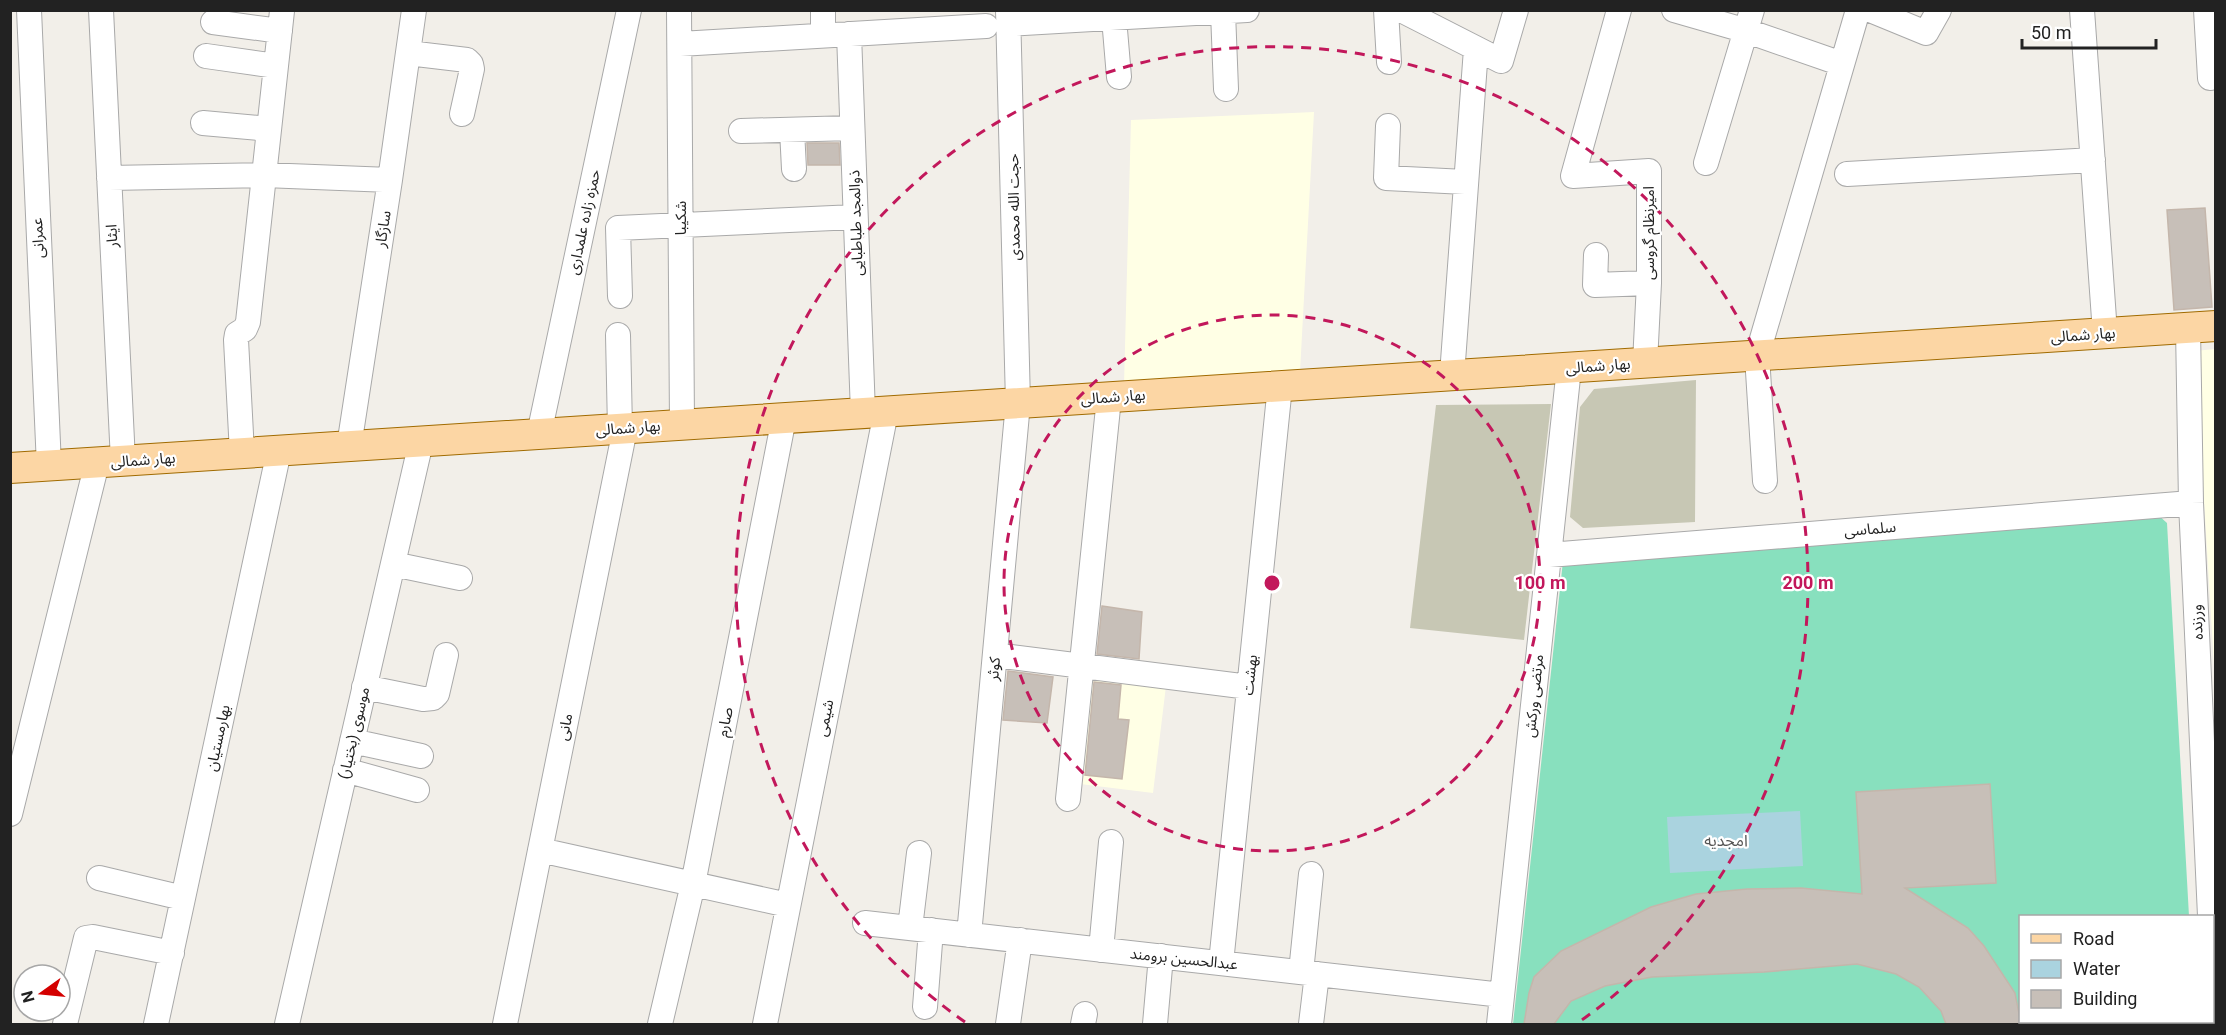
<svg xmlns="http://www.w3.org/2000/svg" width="2226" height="1035" font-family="Roboto,'Noto Sans Arabic',sans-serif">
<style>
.education{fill:#ffffe5}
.construction{fill:#c7c7b4}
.pitch{fill:#88e0be}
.water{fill:#aad3df}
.building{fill:#c7bfb8;stroke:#c4b6ab;stroke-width:1.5}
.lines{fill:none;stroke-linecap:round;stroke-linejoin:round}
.minor-casing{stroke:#a9a9a9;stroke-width:26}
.major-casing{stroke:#a06b00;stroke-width:32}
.minor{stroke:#fff;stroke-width:24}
.major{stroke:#fcd6a4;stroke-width:30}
.ring{fill:none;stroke:#c2185b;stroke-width:3;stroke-dasharray:10 8}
.labels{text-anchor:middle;stroke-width:4.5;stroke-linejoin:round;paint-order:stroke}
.street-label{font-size:15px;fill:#222;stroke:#fff}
.neighbourhood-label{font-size:16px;fill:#555;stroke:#fff}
.centre{fill:#c2185b;stroke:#fff;stroke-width:3}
.ring-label{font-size:18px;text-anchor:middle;font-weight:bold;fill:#c2185b;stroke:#fff;stroke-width:4.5;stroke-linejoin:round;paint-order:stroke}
</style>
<rect width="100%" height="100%" fill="#f2efe9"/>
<path class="education" d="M1314,112L1300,372L1124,385L1131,120Z
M2215,349V682L2195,351Z
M1091,674L1166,686L1153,793L1080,784Z"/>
<path class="construction" d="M1696,380L1695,522L1583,528L1570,517L1580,407L1594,389Z
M1551,404L1524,640L1410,628L1436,405Z"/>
<path class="pitch" d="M2157,514L2167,523L2189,916H2020V1022H2195V1024H1513L1563,561Z"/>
<path class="water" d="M1800,811L1803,866L1670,873L1667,817Z
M2033,1022H2117V1024H2033Z"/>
<path class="building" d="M807,143H839L840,165H808Z
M2205,208L2212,307L2174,310L2167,210Z
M1102,606L1142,612L1139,659L1097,654Z
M1008,671L1053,677L1047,723L1003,720Z
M1094,682L1121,685L1118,719L1129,720L1122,779L1085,775Z
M1990,784L1996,883L1905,888L1968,928L1984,946L2015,993L2021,1024H1946L1941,1011L1919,987L1896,974L1857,964L1764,972L1652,977L1605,986L1571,1001L1554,1024H1524L1529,993L1534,977L1561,951L1651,907L1696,894L1747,889L1801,888L1862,894L1856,792Z"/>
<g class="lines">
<g class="minor-casing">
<path id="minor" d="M29,10L49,466
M101,10L123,461
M679,10L682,425
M823,10V35
M1386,10L1389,62
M1401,10L1501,61L1516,10
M1619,10L1573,176L1649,171V283L1645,363
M1674,10L1747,31L1842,64
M1870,10L1926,33L1939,10
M2082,10L2105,333
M2206,10L2210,78
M1223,12L1226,89
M1114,18L1119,77
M213,22L280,31
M1009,24L1247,10
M849,34L863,413
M680,44L986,26
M408,53L467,60L471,64L472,69L462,114
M206,56L276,66
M203,123L269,129
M1388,126L1386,178L1465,182
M792,130L794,169
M741,131L852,128
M1706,163L1752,10
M1847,174L2093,160
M109,178L264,175L390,180
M1596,255L1595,285L1649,283
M620,296L618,228L855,217
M2188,328L2191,503L2210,916
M618,335L620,429
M1452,375L1476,49
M539,434L629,10
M349,446L390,180L414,10
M242,453L236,340L237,334L245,329L248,322L282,11
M1765,481L1757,356L1858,10
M1549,555L2191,503
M393,564L460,578
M995,655L1249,687
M364,687L423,699L433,698L437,694L446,655
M352,741L421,756
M345,770L417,790
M1068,799L1109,398
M10,814L97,463
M540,850L788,905
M99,878L183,898
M865,923L1502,995
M910,928L919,853
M969,935L1018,403L1008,10
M1101,950L1111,842
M2212,960L2216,1014
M1221,963L1280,386
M1301,972L1311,874
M925,1007L931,930
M65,1024L86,938L93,937L172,953
M156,1024L279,451
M287,1024L421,442
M505,1024L625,429
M660,1024L693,884L784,418
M765,1024L886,412
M1008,1024L1020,940
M1083,1024L1085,1014
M1155,1024L1161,956
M1311,1024L1317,974
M1499,1024L1569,368"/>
</g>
<g class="major-casing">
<path id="major" d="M10,468L2216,326"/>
</g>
<use href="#minor" class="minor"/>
<use href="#major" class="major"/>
</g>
<g class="ring">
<circle cx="1272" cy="583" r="268"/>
<path d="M965 1022A536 536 0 1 1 1579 1022"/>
</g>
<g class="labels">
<g class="street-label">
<text transform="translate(1014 207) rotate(-91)" y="5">حجت الله محمدی</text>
<text transform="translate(681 218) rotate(-90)" y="5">شکیبا</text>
<text transform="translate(584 222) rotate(-78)" y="5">حمزه زاده علمداری</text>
<text transform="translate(856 223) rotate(-92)" y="5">ذوالمجد طباطبایی</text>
<text transform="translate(383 229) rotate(-81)" y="5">سازگار</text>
<text transform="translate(1649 233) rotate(-90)" y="5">امیرنظام گروسی</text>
<text transform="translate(112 236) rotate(-93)" y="5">ایثار</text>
<text transform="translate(38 238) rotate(-93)" y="5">عمرانی</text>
<text transform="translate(2083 335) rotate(-4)" y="5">بهار شمالی</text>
<text transform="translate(1598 366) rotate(-4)" y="5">بهار شمالی</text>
<text transform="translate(1113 397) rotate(-4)" y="5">بهار شمالی</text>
<text transform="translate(628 428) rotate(-4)" y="5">بهار شمالی</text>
<text transform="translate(143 460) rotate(-4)" y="5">بهار شمالی</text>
<text transform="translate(1870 529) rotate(-5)" y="5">سلماسی</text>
<text transform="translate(2197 622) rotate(-93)" y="5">ورزنده</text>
<text transform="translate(994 669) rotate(-85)" y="5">کوثر</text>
<text transform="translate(1250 675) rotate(-84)" y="5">بهشت</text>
<text transform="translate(1534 696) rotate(-84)" y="5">مرتضی ورکش</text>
<text transform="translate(825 718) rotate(-79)" y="5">شیمی</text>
<text transform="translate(725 722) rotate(-79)" y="5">صارم</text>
<text transform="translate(565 727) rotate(-79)" y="5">مانی</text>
<text transform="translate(354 733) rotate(-77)" y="5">موسوی (بختیار)</text>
<text transform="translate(218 738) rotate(-78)" y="5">بهارمستیان</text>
<text transform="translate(1184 959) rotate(6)" y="5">عبدالحسین برومند</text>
</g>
<g class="neighbourhood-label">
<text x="1726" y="846">امجدیه</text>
</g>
</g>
<circle cx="1272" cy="583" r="9" class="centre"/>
<g class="ring-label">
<text x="1540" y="589">100 m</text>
<text x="1808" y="589">200 m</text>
</g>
<rect width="2226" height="1035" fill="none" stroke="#222222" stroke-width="24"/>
<rect x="2019" y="915" width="195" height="108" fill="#ffffff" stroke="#a7a7a7" stroke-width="1.5"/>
<rect x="2031" y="934" width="30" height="9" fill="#fcd6a4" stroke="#a7a7a7" stroke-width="1.5"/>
<text x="2073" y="945" font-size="18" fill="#222222">Road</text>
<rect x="2031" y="960" width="30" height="18" fill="#aad3df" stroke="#a7a7a7" stroke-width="1.5"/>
<text x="2073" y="975" font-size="18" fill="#222222">Water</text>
<rect x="2031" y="990" width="30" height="18" fill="#c7bfb8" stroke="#a7a7a7" stroke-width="1.5"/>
<text x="2073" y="1005" font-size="18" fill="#222222">Building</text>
<g transform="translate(42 993) rotate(255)"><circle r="28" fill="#ffffff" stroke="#a7a7a7" stroke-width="1.5"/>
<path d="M0-4.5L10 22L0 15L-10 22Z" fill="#d40000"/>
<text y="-9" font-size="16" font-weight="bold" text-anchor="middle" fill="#222222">N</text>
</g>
<path d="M2022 39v9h134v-9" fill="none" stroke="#222222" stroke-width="3"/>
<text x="2031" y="39" font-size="18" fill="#222222" stroke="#ffffff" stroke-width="4.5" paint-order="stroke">50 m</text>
</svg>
